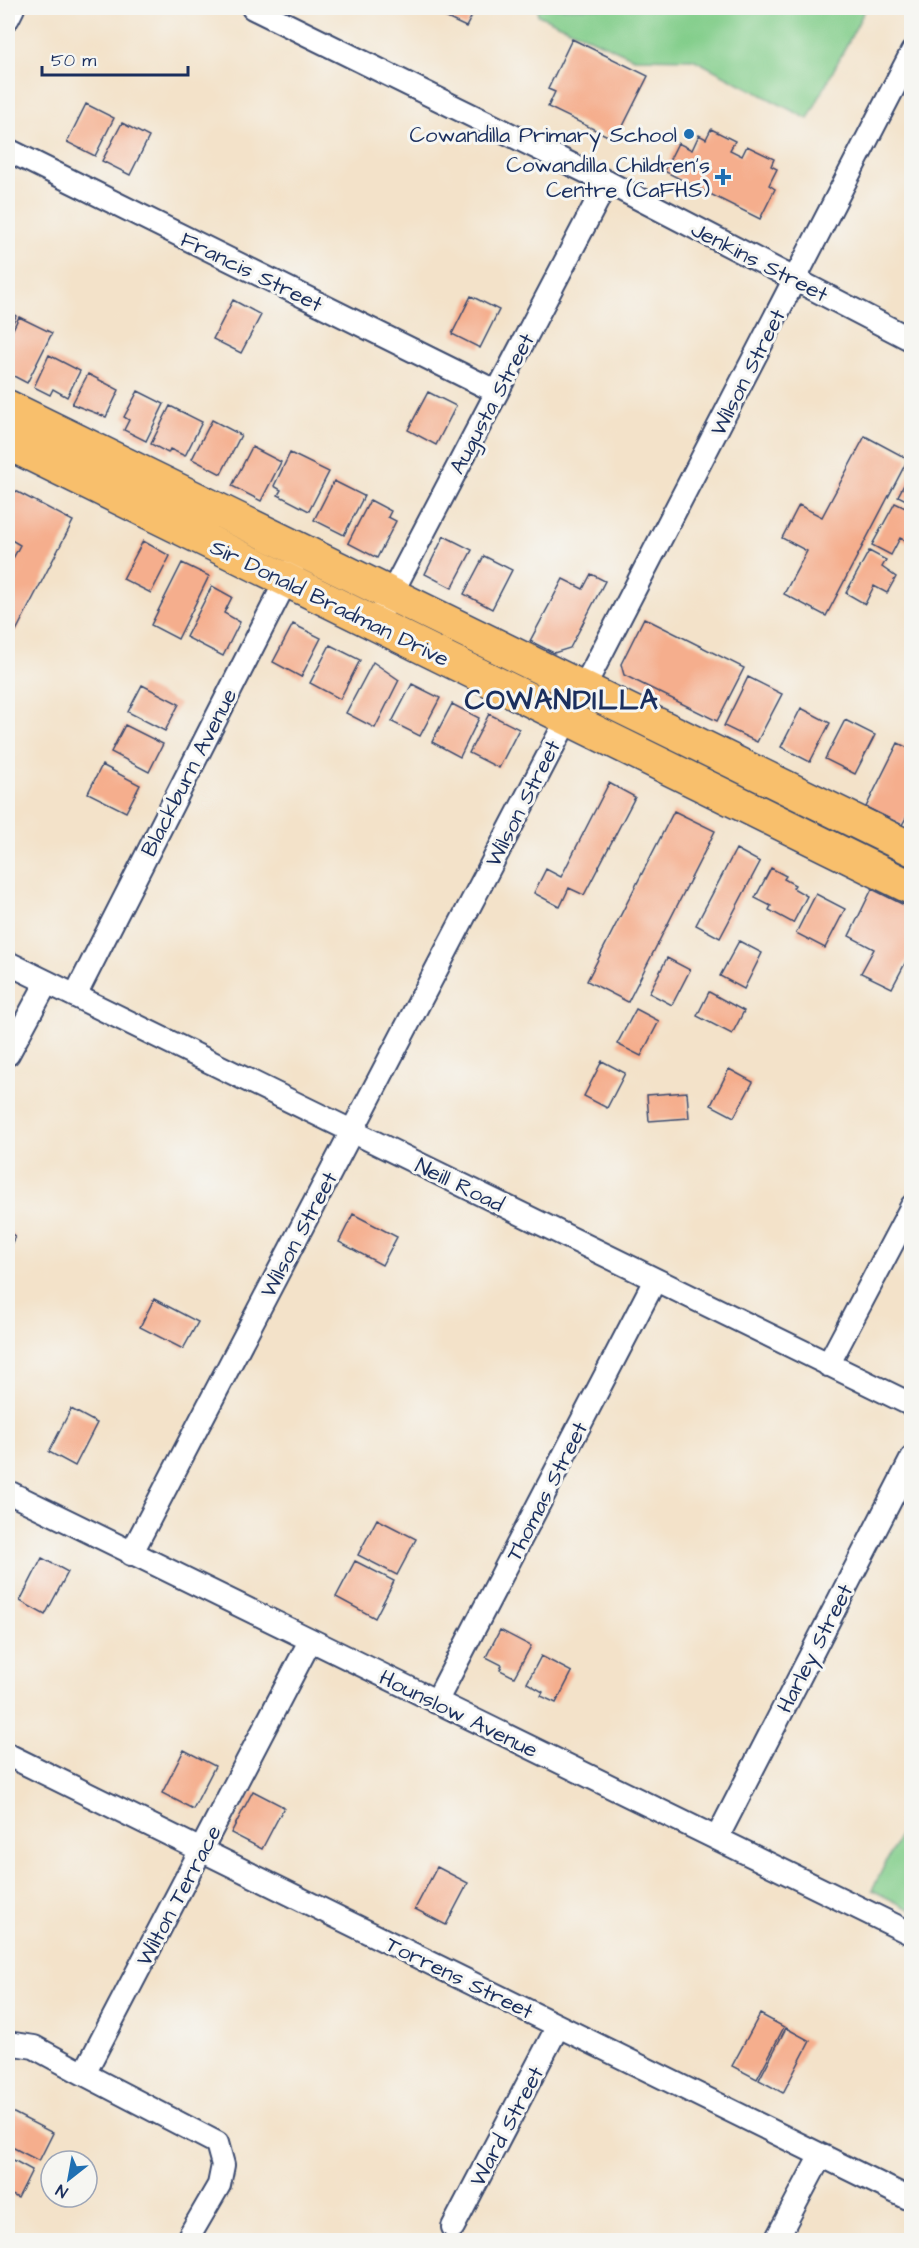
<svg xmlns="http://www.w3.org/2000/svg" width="919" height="2248" font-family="'Architects Daughter',sans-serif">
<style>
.green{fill:#83ce8b;stroke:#4f7e74;stroke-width:1.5}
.building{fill:#f5ae8d}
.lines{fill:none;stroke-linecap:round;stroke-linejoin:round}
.minor-casing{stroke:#3b4a6e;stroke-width:26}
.primary-casing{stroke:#3b4a6e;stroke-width:36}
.minor{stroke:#fff;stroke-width:22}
.primary{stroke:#f8bf6c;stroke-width:33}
.poi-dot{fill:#1f6fb2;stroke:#f6f6f2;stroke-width:2}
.labels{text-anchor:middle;stroke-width:6;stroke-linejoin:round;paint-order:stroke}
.poi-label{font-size:22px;fill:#1b2f5e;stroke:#f6f6f2;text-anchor:end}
.street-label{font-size:22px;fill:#1b2f5e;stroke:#f6f6f2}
.district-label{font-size:28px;font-weight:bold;letter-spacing:1.5px;fill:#1b2f5e;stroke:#f6f6f2}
</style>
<rect width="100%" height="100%" fill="#f6f6f2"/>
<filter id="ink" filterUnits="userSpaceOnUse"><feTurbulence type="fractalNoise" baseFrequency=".0167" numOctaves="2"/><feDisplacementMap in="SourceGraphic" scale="12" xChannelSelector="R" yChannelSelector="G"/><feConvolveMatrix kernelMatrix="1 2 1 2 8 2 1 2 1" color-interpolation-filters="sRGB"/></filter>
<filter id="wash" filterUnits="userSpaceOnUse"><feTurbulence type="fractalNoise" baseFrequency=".008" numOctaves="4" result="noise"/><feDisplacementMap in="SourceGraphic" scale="24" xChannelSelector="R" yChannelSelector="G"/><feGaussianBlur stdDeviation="1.35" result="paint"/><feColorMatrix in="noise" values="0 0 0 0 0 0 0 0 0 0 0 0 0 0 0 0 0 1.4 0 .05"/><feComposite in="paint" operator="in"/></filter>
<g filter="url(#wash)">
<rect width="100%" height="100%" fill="#f3e2c9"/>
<path class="green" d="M538,8H866L808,119L693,59L634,58L538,15Z
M911,1813V1910L872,1890Z"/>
<g id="blocks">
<path class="building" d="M426,8H476L466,27Z
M572,39L648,76L616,140L548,107L555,92L548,89Z
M86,104L114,118L95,156L67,142Z
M122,123L149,137L130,175L102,161Z
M711,129L735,141L730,150L742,156L747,146L774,159L771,166L777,169L769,185L775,189L760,219L664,171L678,143L692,150L699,135L706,139Z
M471,296L499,310L480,348L452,334Z
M233,300L261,315L241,353L213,339Z
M8,311L16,316L8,333Z
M19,317L52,333L27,383L8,373L10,363L8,361V339Z
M49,355L80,371L67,397L53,389L50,395L34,387Z
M88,374L119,390L106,417L72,404Z
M138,391L164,404L146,441L124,430L129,420L124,417Z
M428,392L456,406L436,445L408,430Z
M170,406L202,422L185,456L170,449L168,453L151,444Z
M212,420L241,435L221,474L192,459Z
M865,436L908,459L826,616L784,594L807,551L782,538L799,505L822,517Z
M252,447L281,462L261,501L232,486Z
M290,453L329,472L309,511L278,495L281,490L274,486Z
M912,470V503L898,496Z
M334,481L364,496L344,535L314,520Z
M8,487L73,521L16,631L8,626V568L20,545L8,538Z
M370,500L391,511L388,517L396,521L377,558L348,543Z
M895,503L912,511L908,519L912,521V544L900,538L891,555L872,545Z
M444,536L472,550L452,588L425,574Z
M143,541L170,556L151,593L123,579Z
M869,551L886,560L882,567L896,577L887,593L874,586L865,604L846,593Z
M484,556L512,570L492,609L464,594Z
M182,563L209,576L178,639L151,625Z
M591,574L605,581L570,648L554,653L530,641L563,579L583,589Z
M212,586L232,597L224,613L240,622L223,656L186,637Z
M644,618L744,668L717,721L624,675L621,664Z
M293,624L321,638L301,677L273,662Z
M330,645L360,660L340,699L310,683Z
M373,662L399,680L375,728L346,713Z
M748,677L782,694L757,742L724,726Z
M412,684L440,698L420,736L392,722Z
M142,685L179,704L165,731L128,712Z
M452,704L479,718L460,757L432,742Z
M801,708L830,723L810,762L781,747Z
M489,714L519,729L499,768L469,753Z
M845,720L875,735L855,774L825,759Z
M125,725L163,744L149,772L111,752Z
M898,743L912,750V807L902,825L866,807Z
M102,765L140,785L126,812L88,793Z
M609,783L635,797L584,895L569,888L560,907L534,893L546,869L561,877Z
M674,811L715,831L628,1002L587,981Z
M736,849L760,862L720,938L696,925Z
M771,868L786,876L784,879L795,885L793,888L807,896L793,923L769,910L771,906L755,898Z
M872,889L912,909V950L892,988L861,973L874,949L849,936Z
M816,894L845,909L825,948L796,933Z
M739,941L762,953L744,989L720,976Z
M667,958L690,970L672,1005L649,993Z
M709,992L744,1011L732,1034L697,1016Z
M636,1009L659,1021L641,1056L617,1044Z
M602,1061L625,1073L607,1108L584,1096Z
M729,1069L753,1082L734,1117L711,1105Z
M687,1092L689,1118L649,1121L647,1095Z
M353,1214L397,1237L382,1265L339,1242Z
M8,1232L15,1236L8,1251Z
M154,1299L198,1322L183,1349L140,1327Z
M71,1409L97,1423L75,1466L49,1452Z
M377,1519L416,1539L397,1575L358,1555Z
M42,1558L68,1572L45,1615L20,1601Z
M355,1561L394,1581L375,1618L336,1597Z
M500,1630L531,1646L514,1677L500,1670L502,1665L486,1657Z
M541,1656L572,1672L556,1703L541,1696L543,1692L527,1683Z
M184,1750L215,1766L193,1809L162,1793Z
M253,1791L284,1807L262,1849L231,1833Z
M437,1867L468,1883L446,1925L415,1909Z
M760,2014L784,2027L757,2079L732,2066Z
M786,2028L810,2041L783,2093L759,2080Z
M10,2111L53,2133L39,2161L8,2145V2115Z
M8,2157L32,2170L18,2198L8,2193Z"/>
</g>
</g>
<g filter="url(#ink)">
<use href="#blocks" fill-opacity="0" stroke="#3b4a6e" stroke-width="1.5"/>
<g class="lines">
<g class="minor-casing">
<path id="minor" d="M253,8L607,182L912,340
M8,18L13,8
M8,150L497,392
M385,606L607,182
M8,963L912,1405
M75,996L292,569
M8,1054L47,982
M828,1365L912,1206
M8,1492L912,1934
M131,1554L584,687L912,52
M436,1702L655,1280
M8,1755L912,2200
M717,1838L912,1458
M8,2049L14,2044L34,2047L84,2074L310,1641
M84,2074L217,2143L223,2165L219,2185L187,2240
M453,2227L558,2026
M776,2240L820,2157"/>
</g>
<g class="primary-casing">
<path id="primary" d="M8,407L912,849
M8,443L912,888"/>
</g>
<use href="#minor" class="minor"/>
<use href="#primary" class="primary"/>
</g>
</g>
<g class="poi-dot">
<circle cx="689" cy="134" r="6"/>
<path d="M720 168h6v6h6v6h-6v6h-6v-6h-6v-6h6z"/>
</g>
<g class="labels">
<g class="poi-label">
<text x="677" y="142">Cowandilla Primary School</text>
<text x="710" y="172">Cowandilla Children’s<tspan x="710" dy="25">Centre (CaFHS)</tspan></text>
</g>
<g class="street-label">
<text transform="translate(760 261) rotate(27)" y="8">Jenkins Street</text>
<text transform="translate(252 271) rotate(26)" y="8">Francis Street</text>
<text transform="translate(747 372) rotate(-63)" y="8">Wilson Street</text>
<text transform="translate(491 403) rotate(-62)" y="8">Augusta Street</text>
<text transform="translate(330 602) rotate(26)" y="8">Sir Donald Bradman Drive</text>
<text transform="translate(188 772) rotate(-63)" y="8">Blackburn Avenue</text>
<text transform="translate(522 803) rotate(-63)" y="8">Wilson Street</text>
<text transform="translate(460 1184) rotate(26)" y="8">Neill Road</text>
<text transform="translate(298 1234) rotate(-62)" y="8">Wilson Street</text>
<text transform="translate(546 1491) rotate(-63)" y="8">Thomas Street</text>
<text transform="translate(814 1648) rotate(-63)" y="8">Harley Street</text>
<text transform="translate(459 1713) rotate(26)" y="8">Hounslow Avenue</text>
<text transform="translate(178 1895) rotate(-62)" y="8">Wilton Terrace</text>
<text transform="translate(460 1977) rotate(26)" y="8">Torrens Street</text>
<text transform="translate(506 2126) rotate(-62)" y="8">Ward Street</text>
</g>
<g class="district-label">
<text x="562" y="709">COWANDILLA</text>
</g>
</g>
<rect width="919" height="2248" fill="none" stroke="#f6f6f2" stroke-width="30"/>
<g transform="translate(69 2179) rotate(211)"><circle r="28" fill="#f6f6f2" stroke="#9ea6b7" stroke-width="1.5"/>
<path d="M0-4.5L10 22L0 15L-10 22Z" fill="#1f6fb2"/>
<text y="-9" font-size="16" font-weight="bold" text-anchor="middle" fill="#1b2f5e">N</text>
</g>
<path d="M42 66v9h146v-9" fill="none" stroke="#1b2f5e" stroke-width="3"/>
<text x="51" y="66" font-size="18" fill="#1b2f5e" stroke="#f6f6f2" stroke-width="4.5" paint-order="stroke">50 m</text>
</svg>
